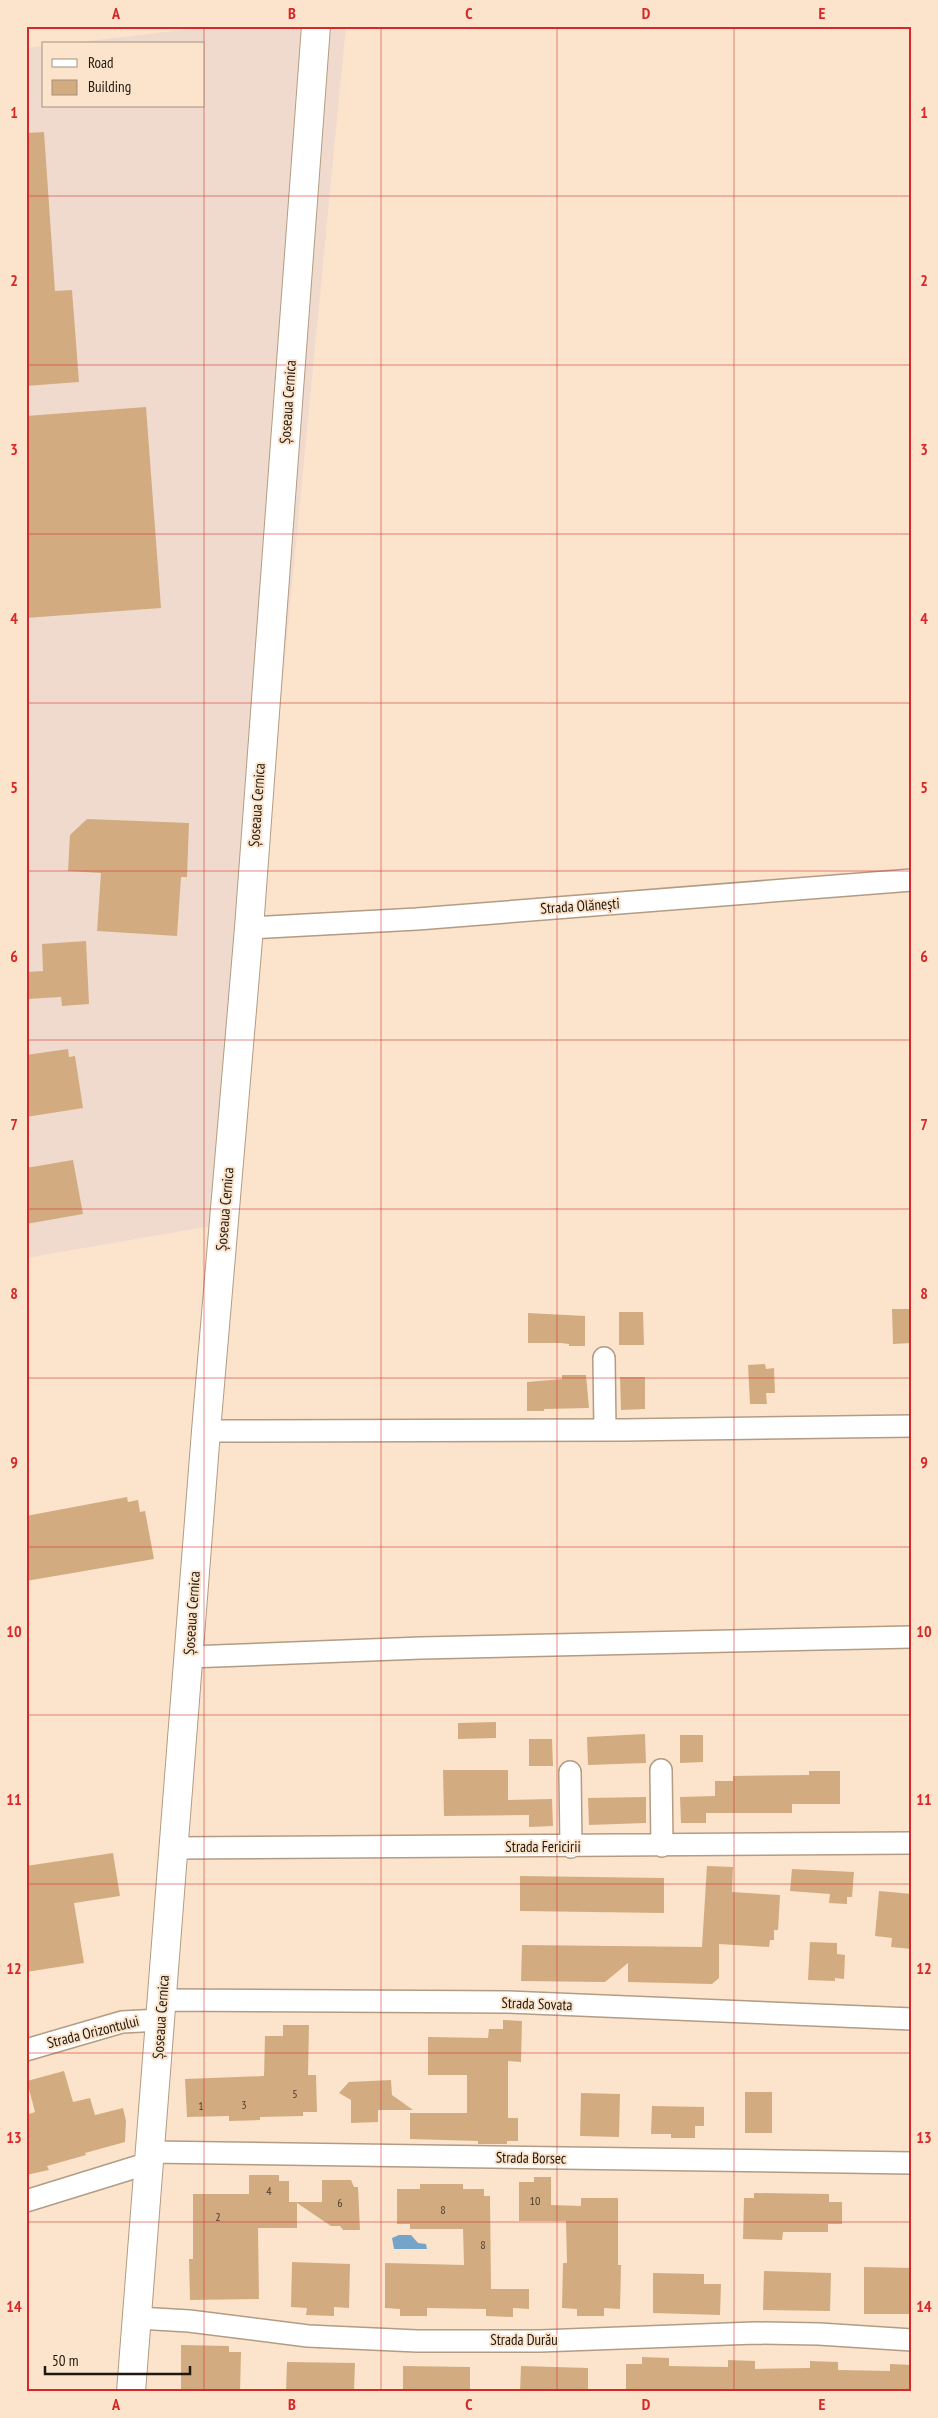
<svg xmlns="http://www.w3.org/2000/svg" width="938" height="2418" font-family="'PT Sans Narrow',sans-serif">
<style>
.industrial{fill:#f0dacd}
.water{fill:#76a4c9}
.building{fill:#d2ac80}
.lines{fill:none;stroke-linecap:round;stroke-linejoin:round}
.street-casing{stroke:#b29c84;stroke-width:24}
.secondary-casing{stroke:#b29c84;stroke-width:30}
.street{stroke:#fff;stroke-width:21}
.secondary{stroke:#fff;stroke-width:28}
.grid{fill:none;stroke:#d62828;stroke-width:1;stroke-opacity:0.55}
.labels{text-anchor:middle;stroke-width:4;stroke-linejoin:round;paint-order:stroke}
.number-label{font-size:12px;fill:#4c3d2a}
.street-label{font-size:15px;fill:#20180e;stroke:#fbe4cb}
.neatline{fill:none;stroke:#d62828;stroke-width:2}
.grid-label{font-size:16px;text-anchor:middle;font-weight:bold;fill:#d62828}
</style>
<rect width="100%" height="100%" fill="#fbe4cb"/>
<path class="industrial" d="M215,26H346L261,906L234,1222L26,1258V48L44,46V106H204V44H64Z"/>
<path class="water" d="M399,2235H411L418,2243L426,2244L427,2249H394L392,2238Z"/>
<path class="building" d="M44,132L55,291L72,290L79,382L26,386V133Z
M146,407L161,608L26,618V416Z
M87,819L189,823L187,877H181L177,936L97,931L101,873L68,871L70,835Z
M86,941L89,1004L62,1006L61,997L28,999L26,972L43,971L42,944Z
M68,1049L69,1057L75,1056L83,1108L26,1117V1055Z
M73,1160L83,1214L26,1224V1168Z
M892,1309H912V1343L893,1344Z
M619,1312H643L644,1345H619Z
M528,1313L585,1316V1346H569V1344L561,1343H528Z
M765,1364L766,1369L774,1368L775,1393H766L767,1404H750L748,1365Z
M562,1375H586L589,1408L544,1409V1411H527V1382L562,1379Z
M620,1377H645V1409L621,1410Z
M127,1497L128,1502L138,1500L140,1512L145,1511L154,1559L26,1581V1516Z
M496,1722V1738L458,1739V1723Z
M645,1734L646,1763L588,1765L587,1737Z
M680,1735H703V1762L680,1763Z
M529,1739H552L553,1766H529Z
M443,1770H508V1800L552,1799L553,1826L529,1827V1815L444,1816Z
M809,1771H840V1804H792V1813H706V1823H681L680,1797L715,1796V1781H733V1776L809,1775Z
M646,1797V1823L589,1825L588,1798Z
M113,1853L120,1896L74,1903L84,1963L26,1972V1866Z
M707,1866L733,1867L732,1892L780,1895L778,1930H774V1940H770L769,1947L719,1944V1978L712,1984L628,1982V1963L605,1982L521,1981L522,1945L702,1947Z
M792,1869L854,1872L852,1897H847V1904L829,1903L830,1894L790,1891Z
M520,1876L664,1878V1913L520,1911Z
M879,1891L912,1894V1949L891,1947L892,1938L875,1936Z
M810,1942L837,1943V1954L845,1955L844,1979L835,1978V1981L808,1980Z
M503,2020L522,2021L521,2062L508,2061V2118H518V2141H507V2144H478V2141L410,2139V2113H467V2075H428V2037L488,2038L489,2029H503Z
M283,2025H309L308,2075H316L317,2112H303V2116L260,2117V2120L229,2121V2116L187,2117L185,2079L264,2076L265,2036H283Z
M64,2071L73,2102L90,2098L95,2115L123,2108L126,2121L125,2142L85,2153L86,2155L47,2166L49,2170L26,2175V2115L35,2112L27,2081Z
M391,2080L392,2095L413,2110H378V2122L351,2123V2100L339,2093L349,2082Z
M745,2092H772V2133H745Z
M581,2093L620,2094L619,2137L580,2136Z
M652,2106L704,2107V2126H695V2138H671V2134H651Z
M249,2175H279V2181H289V2202H322V2180H351L354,2187H358L360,2230H343L340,2226H331L297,2203V2228H258L259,2299L190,2300L189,2259H193V2194H249Z
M534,2177H551V2205L581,2206V2198H618V2265H621L620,2309L604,2308V2316H577V2309L562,2308L563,2263H567L566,2221H519V2182H534Z
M420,2184H463V2189H484V2196H490L491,2289H529V2309L513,2308V2317L486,2316V2309L427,2308V2316H400V2309L385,2308V2263L464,2265L463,2229H410V2224H397V2189H420Z
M754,2193L829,2194V2202H842V2224H828V2232H783L782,2240L743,2239L744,2198H754Z
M292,2262L350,2264L349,2308L334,2307V2316L306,2315L307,2308L291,2307Z
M864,2267L912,2268V2314H864Z
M764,2271L831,2273L830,2311L763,2310Z
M653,2273L704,2274V2284H721L720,2315L653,2313Z
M181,2345L229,2346V2352H241L240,2392H181Z
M642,2357L669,2358V2366L728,2367V2360L755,2361V2369L810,2368V2361L838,2362V2370L890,2371V2364L912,2365V2392H626V2364H642Z
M287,2362L355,2363L354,2392H286Z
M403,2366L470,2367V2392H403Z
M521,2366L588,2368V2392H520Z"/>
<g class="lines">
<g class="street-casing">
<path id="street" d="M249,928L417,919L912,880
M604,1358L605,1430
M206,1431L624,1430L912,1426
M189,1657L421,1648L912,1637
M661,1770L662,1846
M570,1772L571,1847
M174,1848L912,1843
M162,2000L507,2002L912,2019
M26,2050L122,2022L160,2020
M150,2152L912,2163
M26,2201L149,2163
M138,2318L189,2321L308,2336L417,2341H540L755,2333L819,2334L912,2340"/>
</g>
<g class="secondary-casing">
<path id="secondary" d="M131,2392L206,1431L249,928L316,26"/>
</g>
<use href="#street" class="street"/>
<use href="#secondary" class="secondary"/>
</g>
<path class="grid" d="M204,26V2392M381,26V2392M557,26V2392M734,26V2392M26,196H912M26,365H912M26,534H912M26,703H912M26,871H912M26,1040H912M26,1209H912M26,1378H912M26,1547H912M26,1715H912M26,1884H912M26,2053H912M26,2222H912"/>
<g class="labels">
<g class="number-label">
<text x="295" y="2098">5</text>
<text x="244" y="2109">3</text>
<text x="201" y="2110">1</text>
<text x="269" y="2195">4</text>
<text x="535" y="2205">10</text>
<text x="340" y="2207">6</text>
<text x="443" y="2214">8</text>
<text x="218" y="2221">2</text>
<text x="483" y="2249">8</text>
</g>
<g class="street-label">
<text transform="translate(288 402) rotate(-86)" y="5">Șoseaua Cernica</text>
<text transform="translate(257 805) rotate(-86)" y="5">Șoseaua Cernica</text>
<text transform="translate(580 906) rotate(-4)" y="5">Strada Olănești</text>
<text transform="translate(225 1209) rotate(-85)" y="5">Șoseaua Cernica</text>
<text transform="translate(192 1613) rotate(-86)" y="5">Șoseaua Cernica</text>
<text x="543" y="1852">Strada Fericirii</text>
<text transform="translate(537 2004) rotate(2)" y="5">Strada Sovata</text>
<text transform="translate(161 2017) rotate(-86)" y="5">Șoseaua Cernica</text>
<text transform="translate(93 2032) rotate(-14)" y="5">Strada Orizontului</text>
<text transform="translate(531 2158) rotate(1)" y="5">Strada Borsec</text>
<text x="524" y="2345">Strada Durău</text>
</g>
</g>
<rect width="938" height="2418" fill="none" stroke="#fbe4cb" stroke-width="55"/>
<rect x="42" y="42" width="162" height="65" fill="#fbe4cb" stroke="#a3927f"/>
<rect x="52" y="59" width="25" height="8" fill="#ffffff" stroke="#a3927f"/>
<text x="88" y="68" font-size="15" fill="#20180e">Road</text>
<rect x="52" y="80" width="25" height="15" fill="#d2ac80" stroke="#a3927f"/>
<text x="88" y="92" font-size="15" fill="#20180e">Building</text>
<path d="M45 2366v8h145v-8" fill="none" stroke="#20180e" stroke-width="2.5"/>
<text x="52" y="2366" font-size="15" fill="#20180e" stroke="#fbe4cb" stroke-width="4" paint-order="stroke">50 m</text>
<rect x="28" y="28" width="882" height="2362" class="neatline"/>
<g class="grid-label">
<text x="116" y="19">A</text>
<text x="292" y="19">B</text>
<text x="469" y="19">C</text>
<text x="646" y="19">D</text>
<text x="822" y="19">E</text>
<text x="14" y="118">1</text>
<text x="924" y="118">1</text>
<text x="14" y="286">2</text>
<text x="924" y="286">2</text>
<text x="14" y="455">3</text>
<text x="924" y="455">3</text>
<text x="14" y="624">4</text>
<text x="924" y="624">4</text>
<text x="14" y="793">5</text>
<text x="924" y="793">5</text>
<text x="14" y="962">6</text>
<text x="924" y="962">6</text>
<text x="14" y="1130">7</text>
<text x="924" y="1130">7</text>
<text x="14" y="1299">8</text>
<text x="924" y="1299">8</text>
<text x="14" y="1468">9</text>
<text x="924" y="1468">9</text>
<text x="14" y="1637">10</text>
<text x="924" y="1637">10</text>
<text x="14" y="1805">11</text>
<text x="924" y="1805">11</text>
<text x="14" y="1974">12</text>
<text x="924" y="1974">12</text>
<text x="14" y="2143">13</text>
<text x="924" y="2143">13</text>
<text x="14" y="2312">14</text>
<text x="924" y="2312">14</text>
<text x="116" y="2410">A</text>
<text x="292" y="2410">B</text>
<text x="469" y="2410">C</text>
<text x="646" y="2410">D</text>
<text x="822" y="2410">E</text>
</g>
</svg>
